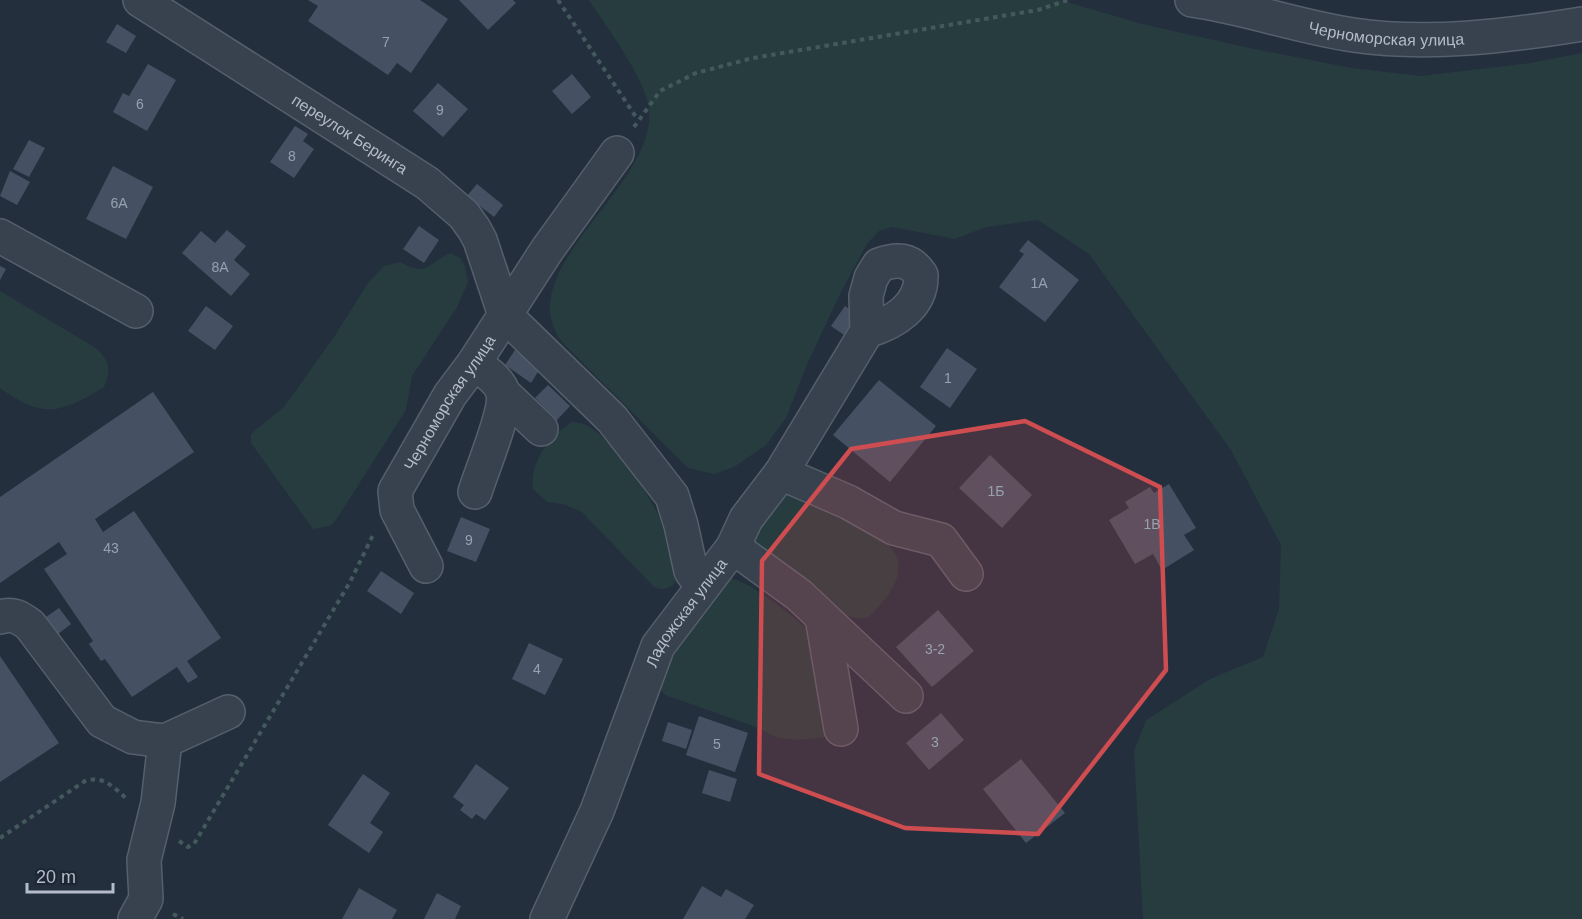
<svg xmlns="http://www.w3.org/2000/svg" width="1582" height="919" font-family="Arial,sans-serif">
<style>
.green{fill:#263c3f}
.building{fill:#455162}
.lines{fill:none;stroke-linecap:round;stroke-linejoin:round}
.minor-casing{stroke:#565f6c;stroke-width:36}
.path{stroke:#44595c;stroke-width:4;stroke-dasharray:4.5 4.5;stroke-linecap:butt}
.minor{stroke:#38414e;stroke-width:33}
.marked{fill:#ce4d50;fill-opacity:0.2;stroke:#ce4d50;stroke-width:4.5;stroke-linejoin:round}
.labels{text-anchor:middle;stroke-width:5;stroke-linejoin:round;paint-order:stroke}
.number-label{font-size:14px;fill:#98a1af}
.street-label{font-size:16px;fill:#b4bcc9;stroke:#1d2633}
</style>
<rect width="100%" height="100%" fill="#242f3e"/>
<path class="green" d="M589,0H1060L1142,24L1254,49L1352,68L1421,76L1530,63L1582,53V919H1143L1134,751L1146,720L1210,679L1263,657L1279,609L1281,545L1231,450L1089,254L1038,220L986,227L955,239L892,227L879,231L867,244L842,290L808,362L786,418L766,445L734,467L714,474L688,468L573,353C568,348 561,342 558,336C515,265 658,185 649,108C645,78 606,26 589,0Z
M450,253L460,258L465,266L468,282L457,307L412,376L406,410L336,520L330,526L313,529L251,443V434L284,407L334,337L368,283L384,266L400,262C427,277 426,265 450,253Z
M0,291L96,348C110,362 111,369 104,387C60,414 43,419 0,388Z
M572,422C577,423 583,423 586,425C613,438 657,505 666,532C672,548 674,566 675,583C668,590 662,590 654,587L582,512L563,504L547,502L533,489C530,461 549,437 572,422Z
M782,493L790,494C817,504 891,530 898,561C902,583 883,603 869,617L858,619L845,615L751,537Z
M733,579C760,585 833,648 848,671C851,676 852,684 853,689C854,708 838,724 826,737L798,740L778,738L756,727L665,695C657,687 659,681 664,672L716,584Z"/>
<path class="building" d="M308,0H420L448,19L411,73L397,63L388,75L308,21L318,6Z
M459,0H513L516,3L488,30Z
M117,24L136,36L126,53L106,42Z
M148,64L176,80L147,131L113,112L123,93L129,96Z
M572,74L591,97L572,114L552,91Z
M438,83L468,109L443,137L413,111Z
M295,126L308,134L303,141L314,149L294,178L270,162Z
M29,140L45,148L29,177L13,169Z
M113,166L153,187L126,239L86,219Z
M10,171L30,182L17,205L0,196Z
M477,184L503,205L494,217L467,196Z
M419,226L439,240L424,263L403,249Z
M227,230L246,246L234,260L250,274L231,296L182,253L201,231L215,243Z
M1028,240L1079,280L1045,322L999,287L1024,254L1019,251Z
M0,266L6,269L0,280Z
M206,306L233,326L215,350L188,331Z
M845,306L858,315L844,335L831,326Z
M947,348L977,369L950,408L920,387Z
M515,350L541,367L531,383L505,365Z
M879,380L936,426L890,482L833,435Z
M548,385L570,406L557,420L535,398Z
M153,392L194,452L95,519L103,532L134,511L221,638L187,661L198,677L188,683L177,667L132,697L105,659L101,661L89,644L93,641L44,569L67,554L59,542L0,583V497Z
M990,455L1032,495L1002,528L959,488Z
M1169,484L1196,528L1184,535L1194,550L1162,570L1153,554L1135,564L1109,520L1129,508L1125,502L1150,487L1154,493Z
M461,517L490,529L476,562L447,551Z
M381,571L414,593L401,614L367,591Z
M59,608L71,624L58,634L46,617Z
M938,610L974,651L932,687L896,647Z
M529,643L563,659L545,695L512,679Z
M0,656L59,743L0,782Z
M941,713L964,740L929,770L906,743Z
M699,716L748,733L735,772L686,755Z
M668,722L692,730L686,749L662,741Z
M1021,759L1065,813L1026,843L983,789Z
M476,764L509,788L485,820L476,814L472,819L460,810L464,805L453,797Z
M709,770L737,779L730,802L702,793Z
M363,774L390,793L370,823L383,832L369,853L328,825Z
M702,886L721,897L726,889L754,905L745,919H683Z
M359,888L397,910L392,919H342Z
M437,893L461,906L455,919H424Z"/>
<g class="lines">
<g class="minor-casing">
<g id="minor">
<path id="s1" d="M140,0L427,183L464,215L474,229L480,240L505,315L612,419L672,496L681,525L691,571L702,586"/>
<path id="s2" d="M1192,0C1247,8 1299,27 1353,35C1428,46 1508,36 1582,24"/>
<path d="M0,236L136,311"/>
<path d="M474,363C483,370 500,380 503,393C507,411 481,472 475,492"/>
<path d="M503,393L541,429"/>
<path d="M781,473L848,502L894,528L941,540L966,574"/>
<path d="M733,547L799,595L906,696"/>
<path id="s3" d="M426,566L397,510L395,491L450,395L474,363L547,250L617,153"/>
<path d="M0,617C13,613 19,617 30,625L102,721L133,737L165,741"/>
<path d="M822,617L841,729"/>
<path d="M135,919L146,899L144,860L158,803L165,741L228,712"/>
<path id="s4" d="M547,919L597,811L658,646L733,547L746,519L781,473L867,331L866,296L871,278L879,265C896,259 910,258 921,275C922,306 894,323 867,331"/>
</g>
</g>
<path class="path" d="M558,0L638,120
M634,127L660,91L696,73L753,58L1038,10L1068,0
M0,838L85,781C104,775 114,788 127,799
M179,841L188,847L194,844L350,582L374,533
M173,914L183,919"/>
<use href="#minor" class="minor"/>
</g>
<path class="marked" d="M1025,421L1160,487L1166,670L1038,834L905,828L759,774L762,561L851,449Z"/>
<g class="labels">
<g class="number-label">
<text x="386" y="47">7</text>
<text x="140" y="109">6</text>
<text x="440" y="115">9</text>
<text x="292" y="161">8</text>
<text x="119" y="208">6А</text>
<text x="220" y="272">8А</text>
<text x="1039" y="288">1А</text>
<text x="948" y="383">1</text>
<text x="996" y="496">1Б</text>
<text x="1152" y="529">1В</text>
<text x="469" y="545">9</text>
<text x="111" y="553">43</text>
<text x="935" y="654">3-2</text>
<text x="537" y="674">4</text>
<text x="935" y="747">3</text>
<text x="717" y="749">5</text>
</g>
<g class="street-label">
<text dy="6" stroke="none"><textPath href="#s2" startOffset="198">Черноморская улица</textPath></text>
<text dy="6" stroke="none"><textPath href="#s1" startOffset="249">переулок Беринга</textPath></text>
<text dy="6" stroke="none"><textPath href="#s3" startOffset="186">Черноморская улица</textPath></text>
<text dy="6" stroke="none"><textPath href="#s4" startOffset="338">Ладожская улица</textPath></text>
</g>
</g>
<path d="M27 883v9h86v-9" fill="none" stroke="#b4bcc9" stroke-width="3"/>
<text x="36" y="883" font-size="18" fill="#b4bcc9" stroke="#1d2633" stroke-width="4.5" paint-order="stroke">20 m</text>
</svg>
